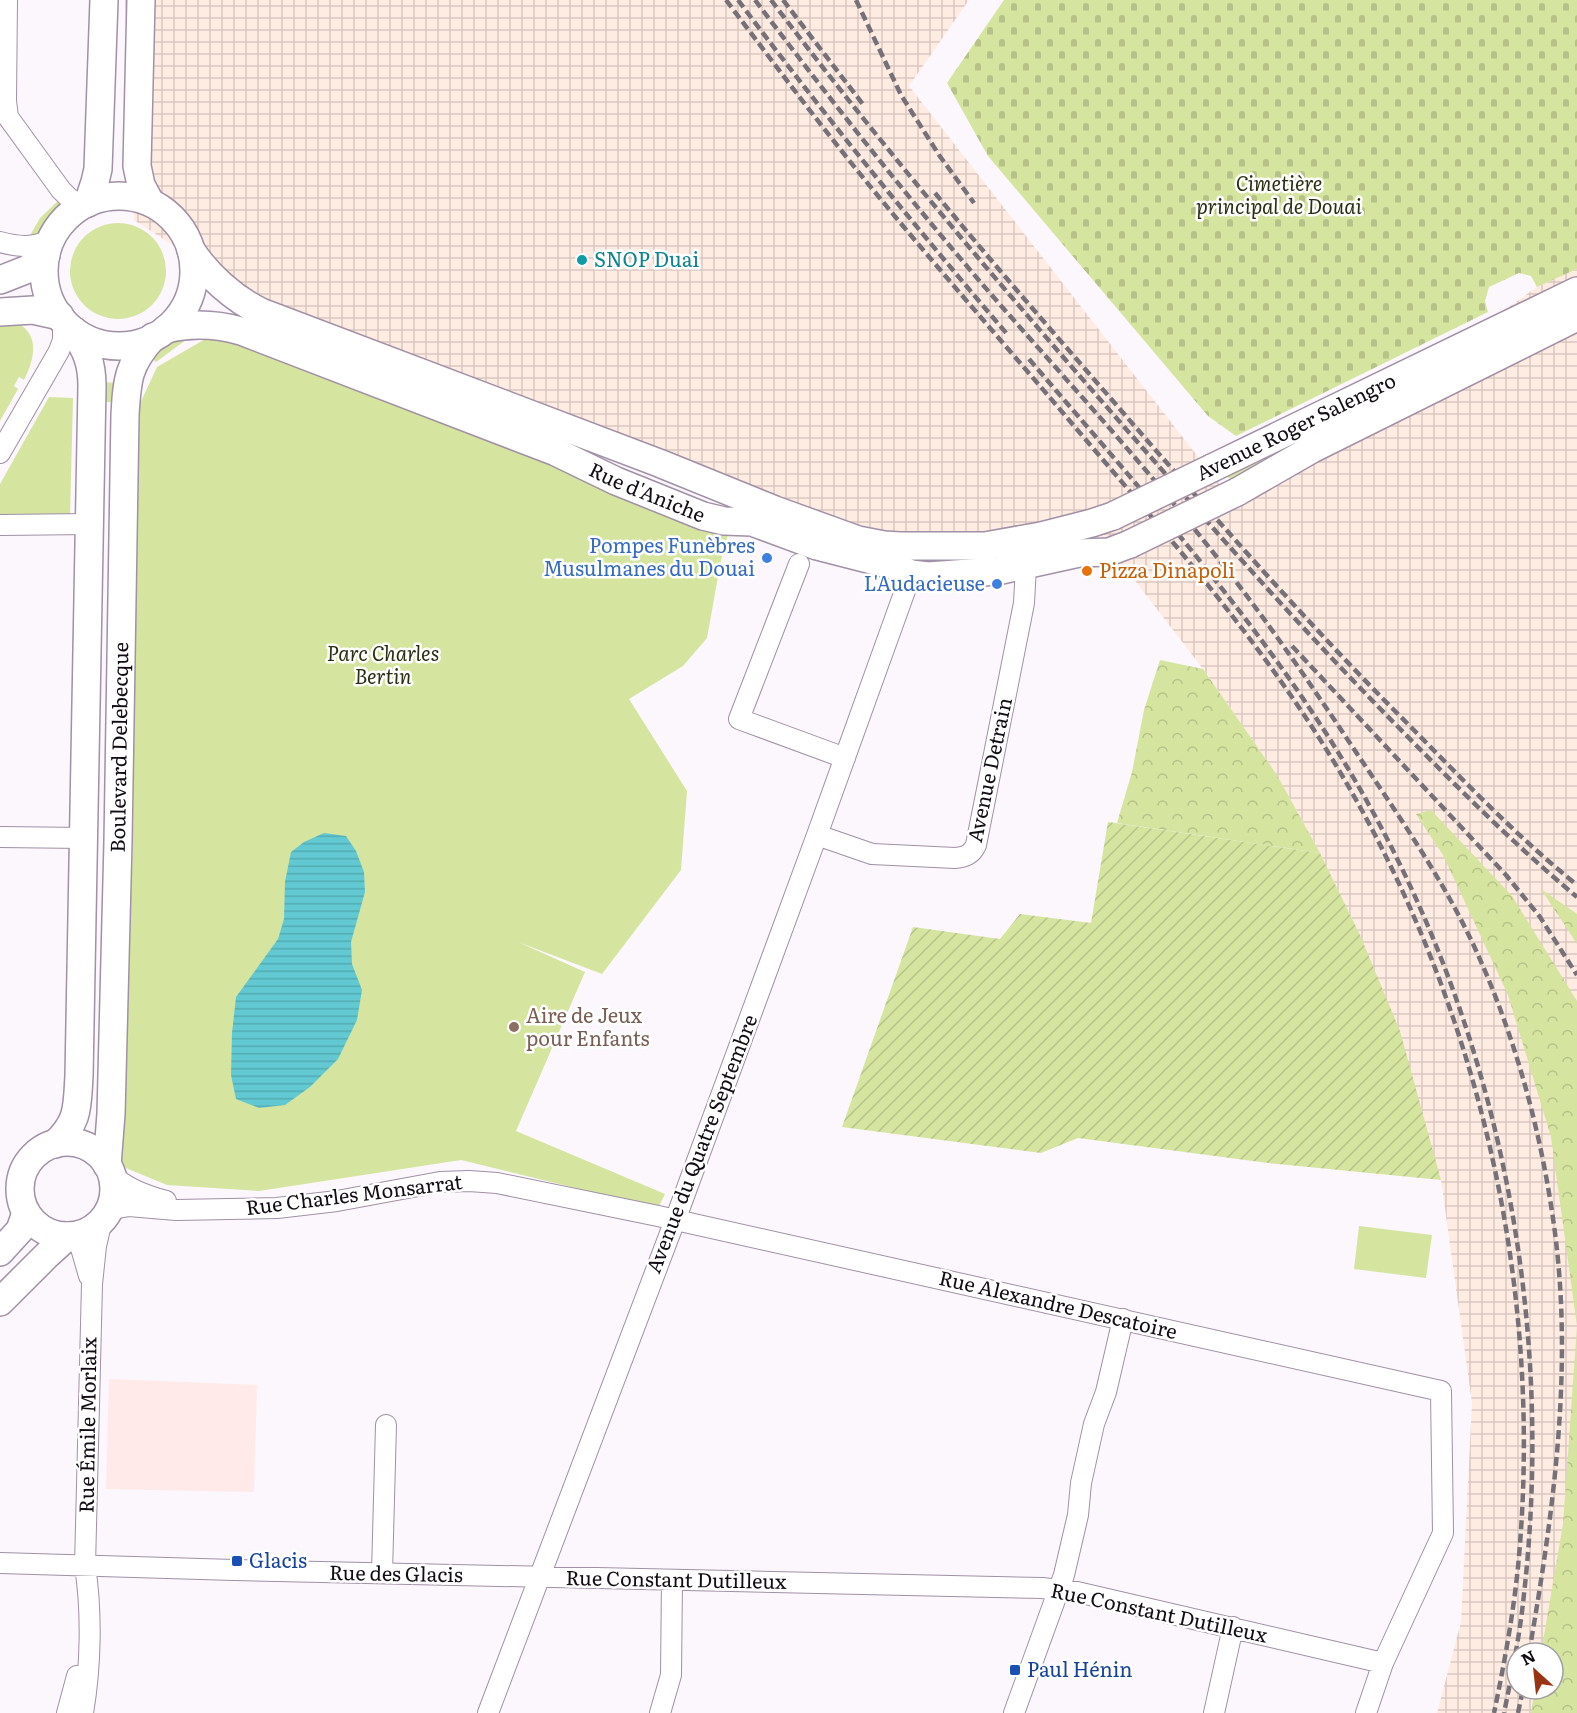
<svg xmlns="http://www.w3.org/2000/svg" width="1577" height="1713" font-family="Literata,serif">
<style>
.industrial{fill:url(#industrial-grid);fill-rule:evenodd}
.education{fill:#ffe9e9}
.green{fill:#d5e49f}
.forest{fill:url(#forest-crowns)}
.cemetery{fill:url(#cemetery-stones)}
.garden{fill:url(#garden-furrows)}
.water{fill:url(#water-rules)}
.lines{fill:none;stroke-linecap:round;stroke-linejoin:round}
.street-casing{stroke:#a190a6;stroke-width:22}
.secondary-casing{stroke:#a190a6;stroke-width:30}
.street{stroke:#fff;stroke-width:20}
.secondary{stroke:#fff;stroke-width:27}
.rail{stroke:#767178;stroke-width:4.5;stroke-dasharray:9 4.5;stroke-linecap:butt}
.secondary-bridge-casing{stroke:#a190a6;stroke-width:30;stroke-linecap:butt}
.secondary-bridge{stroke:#fff;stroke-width:27}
.culture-dot{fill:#0f9aa8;stroke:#fff;stroke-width:2}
.shop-dot{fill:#3f7fe0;stroke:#fff;stroke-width:2}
.food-dot{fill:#e8710a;stroke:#fff;stroke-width:2}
.education-dot{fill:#8d6e63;stroke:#fff;stroke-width:2}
.transit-dot{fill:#1a4fb4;stroke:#fff;stroke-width:2}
.labels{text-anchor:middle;stroke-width:5;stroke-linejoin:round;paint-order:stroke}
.park-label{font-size:20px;font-style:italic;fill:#292f10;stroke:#fff}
.culture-label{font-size:20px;fill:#0d838f;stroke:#fff;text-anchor:start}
.street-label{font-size:20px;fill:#120c14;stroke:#fff}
.shop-label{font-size:20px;fill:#366cbe;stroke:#fff;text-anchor:end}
.food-label{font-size:20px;fill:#c56008;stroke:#fff;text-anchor:start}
.education-label{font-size:20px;fill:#785e54;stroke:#fff;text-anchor:start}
.transit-label{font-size:20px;fill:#164399;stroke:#fff;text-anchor:start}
</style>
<defs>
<pattern id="industrial-grid" width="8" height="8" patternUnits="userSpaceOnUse" patternTransform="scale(1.5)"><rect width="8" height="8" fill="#feebe2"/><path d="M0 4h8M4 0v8" fill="none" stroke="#d9c8c1"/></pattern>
<pattern id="forest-crowns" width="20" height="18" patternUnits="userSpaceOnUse" patternTransform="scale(1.5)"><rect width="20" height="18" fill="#d5e49f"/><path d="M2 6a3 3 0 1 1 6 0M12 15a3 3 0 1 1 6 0" fill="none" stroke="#b6c288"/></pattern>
<pattern id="cemetery-stones" width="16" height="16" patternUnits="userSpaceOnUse" patternTransform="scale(1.5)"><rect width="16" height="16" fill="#d5e49f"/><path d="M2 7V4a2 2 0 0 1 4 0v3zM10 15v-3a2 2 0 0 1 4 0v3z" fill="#b6c288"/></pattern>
<pattern id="garden-furrows" width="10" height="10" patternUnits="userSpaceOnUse" patternTransform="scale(1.5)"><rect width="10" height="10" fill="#d5e49f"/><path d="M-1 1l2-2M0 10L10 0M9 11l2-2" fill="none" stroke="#b6c288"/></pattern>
<pattern id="water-rules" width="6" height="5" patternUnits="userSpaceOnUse" patternTransform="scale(1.5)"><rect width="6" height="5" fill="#62c8d2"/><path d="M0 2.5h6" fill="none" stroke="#54abb3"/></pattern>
</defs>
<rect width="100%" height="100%" fill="#fbf7fc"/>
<path class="industrial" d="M125,0H969L909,86L1234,503L1537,287L1577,269V1713H1437L1461,1622L1472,1403L1441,1180L1360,935L1320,853L1277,775L1203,669L1089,521L931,540L852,532L264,304L134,220ZM1517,1653H1553V1689H1517Z"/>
<path class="education" d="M109,1379L257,1385L254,1492L106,1489Z"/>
<path class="green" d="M60,199L62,206L48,223L42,234L28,239L40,218Z
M70 271a48 48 0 1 1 96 0a48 48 0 1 1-96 0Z
M16,323C41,333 34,361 24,380L19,377L14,386L18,389L0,421V327Z
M184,336L186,340L156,362L152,358C161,347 171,341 184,336Z
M207,338L244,343L728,535L721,560L707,638L683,666L629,699L687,791L681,870L602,974L518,942L585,972L516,1131L665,1194L658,1208L461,1160L259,1191L167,1185L121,1166L133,843L137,410L157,367Z
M104,382L116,383L115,402H104Z
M49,397L73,398L70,517L0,516V484Z
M1277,453L1278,454L1231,480L1227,476Z
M1359,1226L1432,1235L1426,1278L1354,1269Z"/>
<path class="forest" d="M1160,660L1203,669L1277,775L1320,853L1117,823L1132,772L1144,710Z
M1431,810L1512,896L1577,1001V1713H1531L1535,1689H1553V1653H1541L1563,1524L1577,1326L1551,1137L1508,995L1443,855L1416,814Z
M1541,889L1577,914V944Z"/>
<path class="cemetery" d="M1004,0H1577V269L1537,287L1531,276L1519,273L1489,287L1485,301L1488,312L1236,436L1208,416L988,156L947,83Z"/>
<path class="garden" d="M1108,822L1320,853L1360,935L1400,1031L1441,1180L1268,1163L1078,1138L1041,1153L842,1127L913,927L1000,939L1020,914L1091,923Z"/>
<path class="water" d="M324,833L346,836L356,851L364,872L365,892L351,942L352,964L362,990L357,1020L338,1059L310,1087L285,1105L259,1108L236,1099L231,1075L232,1033L236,997L278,939L284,919L285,882L291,852L304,842Z"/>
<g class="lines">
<g class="street-casing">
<path id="street" d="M7,0L6,101L8,117L61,190L69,198L82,206
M0,242C18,247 33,248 51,240
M0,453L59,351L63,340V320
M0,525L90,524
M799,564L739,719L845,758
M817,835L872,854L955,858C966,857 972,854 976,845L1024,603L1026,566
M0,837L84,838
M111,1173C124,1188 147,1196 166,1201
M72,1236L81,1248L89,1276
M0,1563L234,1570L1042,1588L1077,1592L1383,1663L1443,1533L1441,1391L658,1216L497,1183L469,1181L440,1182L337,1201L277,1208L176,1210L129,1206L118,1208L108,1212
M382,1573L386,1425
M67,1713L77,1676
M83,1713C91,1666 92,1612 85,1566L92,1284L96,1246L102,1220
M488,1713L680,1207L817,835L911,574
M660,1713L671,1675L672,1580
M1014,1713L1064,1575L1078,1515L1081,1483L1094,1424L1106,1392L1123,1319
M1214,1713L1233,1627
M1366,1713L1383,1663"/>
</g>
<g class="secondary-casing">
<g id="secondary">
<path d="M141,0L137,166L141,185L150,202"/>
<circle cx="119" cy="271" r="75"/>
<path d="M88,203L95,182L98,169L104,0"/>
<path d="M191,250C207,275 234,299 261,312L659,463L775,510L858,540L884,545L900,546H985L1041,536L1092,523L1113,516"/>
<path d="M0,280L28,269L46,255"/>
<path d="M0,312L33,310L60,316"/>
<path id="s1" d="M166,329C191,323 216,324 241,331L556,452L616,481L703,516L724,521L752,522L817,546L895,566L911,574L928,576L997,571L1079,553L1109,552L1130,544"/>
<path d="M1212,468L1577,291"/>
<path d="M1237,492L1312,449L1577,317"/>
<circle cx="67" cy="1189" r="47"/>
<path d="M55,1144C79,1121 77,1108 79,1076L92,386C92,362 86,350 74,331"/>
<path id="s2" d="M107,1165L111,1114L118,842L125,415C127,380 128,364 153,337"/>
<path d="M0,1252L20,1230L26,1213"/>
<path d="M0,1302L48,1254L68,1236"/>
</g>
</g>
<use href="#street" class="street"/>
<use href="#secondary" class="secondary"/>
<path class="rail" d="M726,0C772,61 817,121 865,180C931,261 1001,340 1069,420C1154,520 1242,619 1314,730C1473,976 1546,1275 1518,1567C1513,1616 1504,1665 1494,1713
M738,0C824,115 914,225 1007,334
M755,0C828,97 904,193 983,285C1048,360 1116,433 1179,510C1215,554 1251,600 1284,647C1310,683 1335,721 1360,758C1404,824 1451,891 1482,964C1519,1049 1543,1141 1555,1233C1573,1373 1553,1515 1529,1653
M771,0C894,163 1028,318 1163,471C1241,561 1321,649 1405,734C1461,791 1516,846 1577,897
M783,0L865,107
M856,0L901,95L939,155L974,203
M935,193C1003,276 1075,357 1145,438C1226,530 1306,621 1392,708C1452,768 1510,831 1577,885
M1029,359C1130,477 1235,594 1320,724C1488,979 1558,1292 1524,1594C1520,1634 1512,1674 1504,1713
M1292,646L1506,875L1540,917L1577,975
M1518,1713L1523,1689"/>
<g class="secondary-bridge-casing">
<path id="secondary-bridge" d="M1113,516L1212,468
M1130,544L1237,492"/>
</g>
<use href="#secondary-bridge" class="secondary-bridge"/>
</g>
<circle class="culture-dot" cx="582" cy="260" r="6"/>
<g class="shop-dot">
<circle cx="767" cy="558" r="6"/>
<circle cx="997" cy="584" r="6"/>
</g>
<circle class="food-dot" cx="1087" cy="571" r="6"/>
<circle class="education-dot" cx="514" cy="1027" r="6"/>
<g class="transit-dot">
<rect x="231" y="1555" width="12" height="12" rx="3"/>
<rect x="1009" y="1664" width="12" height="12" rx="3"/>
</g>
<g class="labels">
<g class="park-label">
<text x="1279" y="191">Cimetière<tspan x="1279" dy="23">principal de Douai</tspan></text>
<text x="383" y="661">Parc Charles<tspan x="383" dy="23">Bertin</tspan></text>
</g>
<g class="culture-label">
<text x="594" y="267">SNOP Duai</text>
</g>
<g class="street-label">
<text transform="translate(1296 427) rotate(-26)" y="7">Avenue Roger Salengro</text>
<text dy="7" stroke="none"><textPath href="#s1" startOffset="513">Rue d'Aniche</textPath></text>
<text dy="7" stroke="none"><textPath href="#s2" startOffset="418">Boulevard Delebecque</textPath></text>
<text transform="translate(990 770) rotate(-78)" y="7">Avenue Detrain</text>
<text transform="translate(702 1144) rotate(-69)" y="7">Avenue du Quatre Septembre</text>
<text transform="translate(354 1195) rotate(-7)" y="7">Rue Charles Monsarrat</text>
<text transform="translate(1058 1305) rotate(13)" y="7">Rue Alexandre Descatoire</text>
<text transform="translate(88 1425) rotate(-89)" y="7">Rue Émile Morlaix</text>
<text transform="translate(396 1574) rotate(1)" y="7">Rue des Glacis</text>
<text transform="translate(676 1580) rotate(1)" y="7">Rue Constant Dutilleux</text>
<text transform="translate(1159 1613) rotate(12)" y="7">Rue Constant Dutilleux</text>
</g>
<g class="shop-label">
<text x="755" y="553">Pompes Funèbres<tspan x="755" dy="23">Musulmanes du Douai</tspan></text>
<text x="985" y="591">L'Audacieuse</text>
</g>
<g class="food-label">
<text x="1099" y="578">Pizza Dinapoli</text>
</g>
<g class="education-label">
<text x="526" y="1023">Aire de Jeux<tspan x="526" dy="23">pour Enfants</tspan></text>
</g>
<g class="transit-label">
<text x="249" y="1568">Glacis</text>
<text x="1027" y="1677">Paul Hénin</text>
</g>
</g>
<g transform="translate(1535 1671) rotate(333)"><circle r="28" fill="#ffffff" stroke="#a09ea1" stroke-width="1.5"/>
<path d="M0-4.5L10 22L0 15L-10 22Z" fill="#9a3313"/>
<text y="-9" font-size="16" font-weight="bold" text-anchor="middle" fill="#120c14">N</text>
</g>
</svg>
